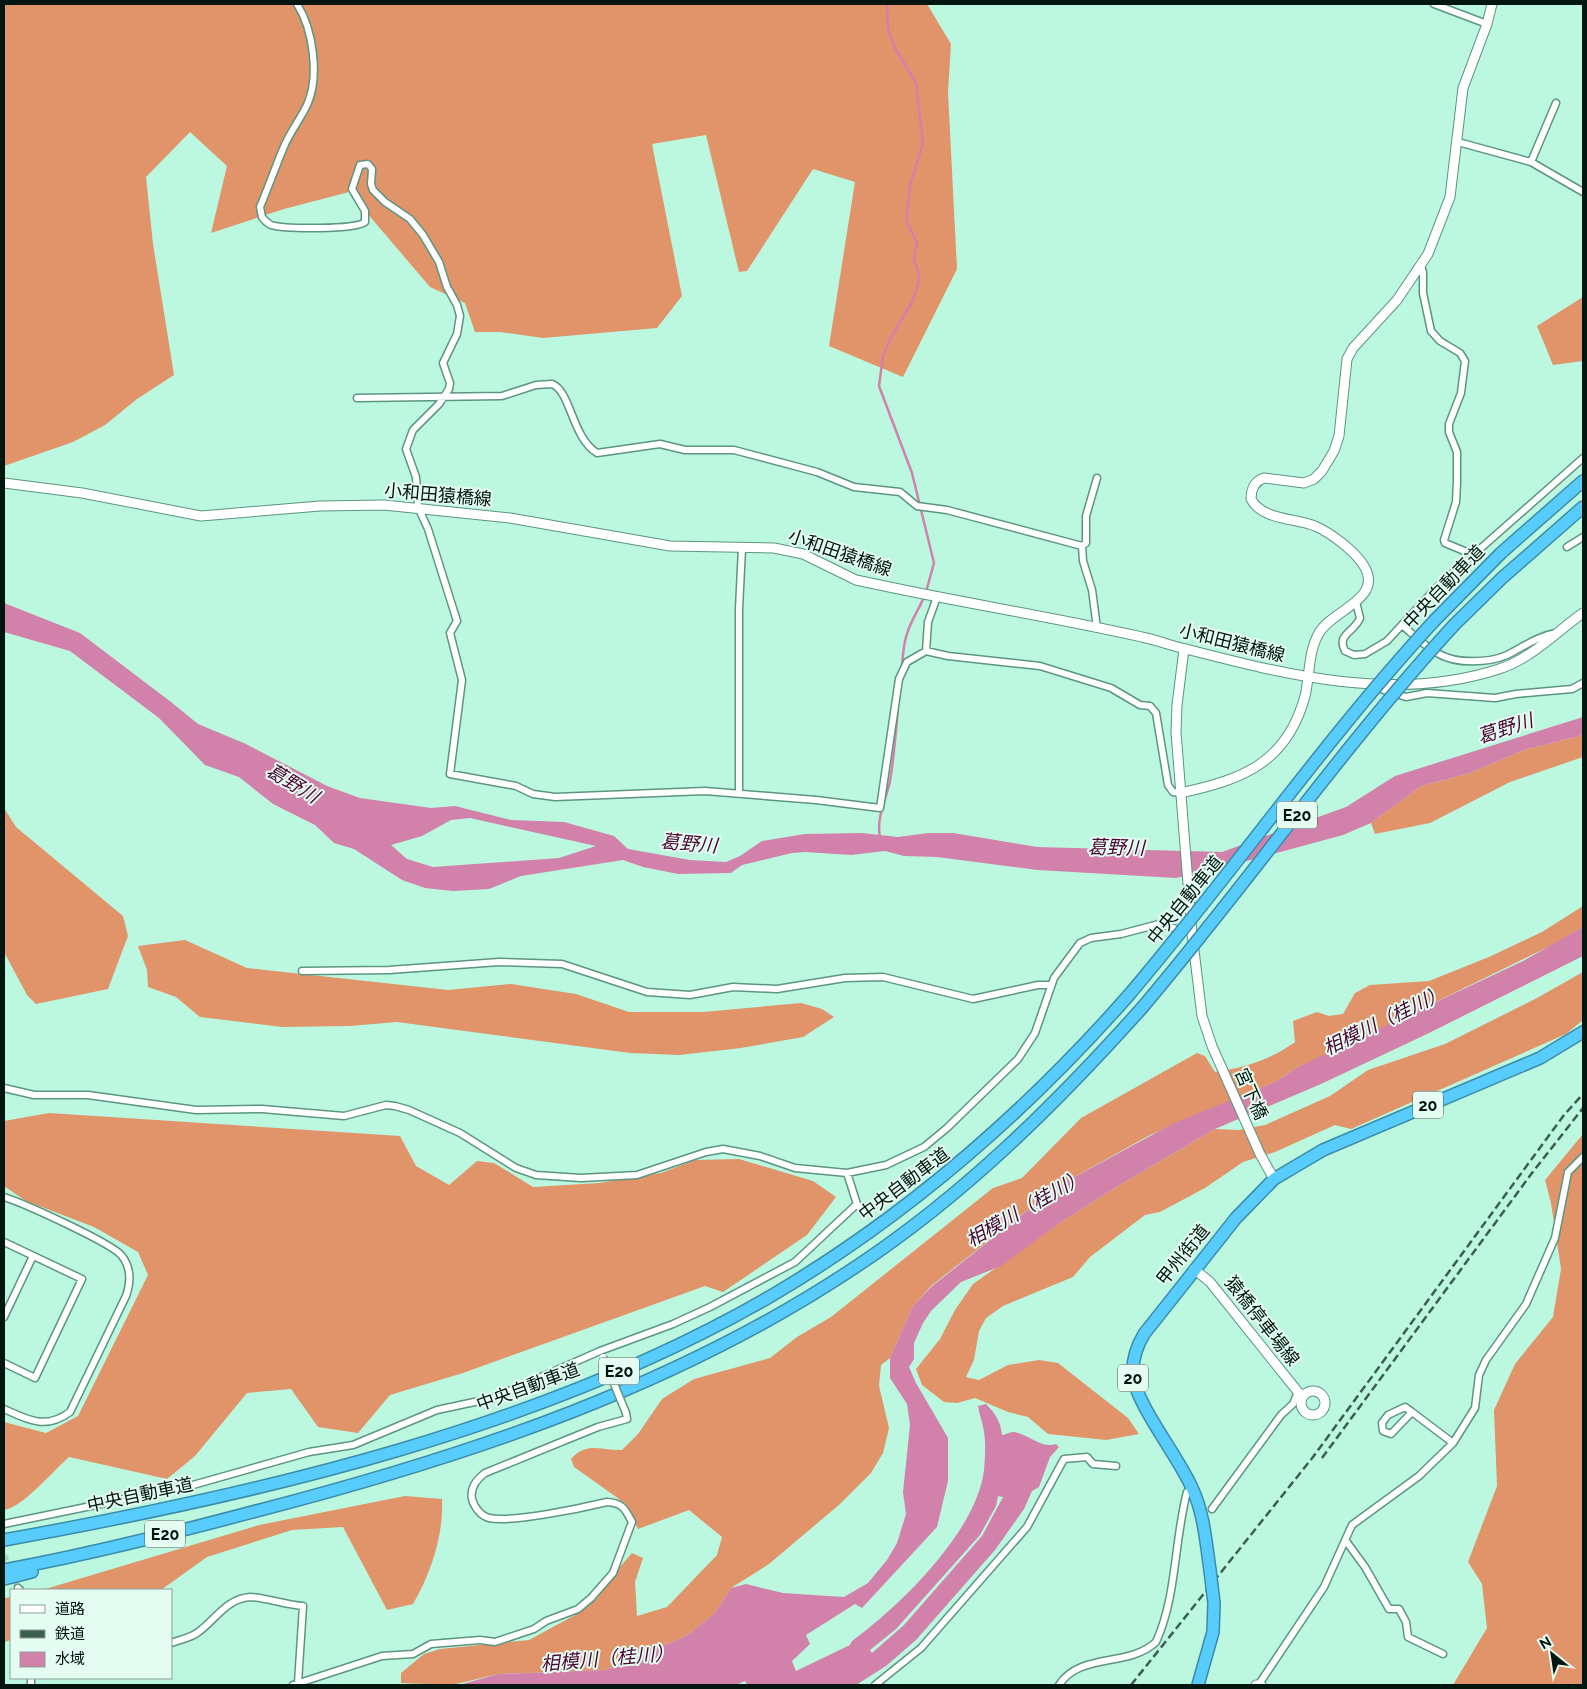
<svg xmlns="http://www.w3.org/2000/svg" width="1587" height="1689" font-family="Raleway,'Noto Sans JP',sans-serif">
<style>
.forest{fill:#e19369}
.water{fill:#d181aa;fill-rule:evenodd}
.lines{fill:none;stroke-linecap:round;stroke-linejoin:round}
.stream{stroke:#d181aa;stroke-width:2.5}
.street-tunnel{stroke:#a0d6c0;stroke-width:6;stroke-dasharray:6 3;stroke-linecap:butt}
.street-casing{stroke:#5c9580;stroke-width:9}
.secondary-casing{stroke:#5c9580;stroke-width:11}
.highway-casing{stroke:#3a8ca9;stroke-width:14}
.street{stroke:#fff;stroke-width:6}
.secondary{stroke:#fff;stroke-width:9}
.highway{stroke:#58ccfc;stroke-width:11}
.rail{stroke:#3c5e51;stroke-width:2.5;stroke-dasharray:8 4;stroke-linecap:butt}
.street-bridge-casing{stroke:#5c9580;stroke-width:9;stroke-linecap:butt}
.highway-bridge-casing{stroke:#3a8ca9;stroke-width:14;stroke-linecap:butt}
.street-bridge{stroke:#fff;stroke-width:6}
.highway-bridge{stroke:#58ccfc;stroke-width:11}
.labels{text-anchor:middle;stroke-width:4;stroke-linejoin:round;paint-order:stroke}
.shield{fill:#e5fcf2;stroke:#455b52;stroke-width:1}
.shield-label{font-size:16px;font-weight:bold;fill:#01160e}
.street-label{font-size:18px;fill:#01160e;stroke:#e5fcf2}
.water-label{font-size:19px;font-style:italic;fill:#4d0432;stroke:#e5fcf2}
</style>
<rect width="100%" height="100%" fill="#bcf8e0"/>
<path class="forest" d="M4,4H927L951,44L948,92L957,269L903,377L829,346L855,182L813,169L747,271L739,272L706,135L652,144L682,296L657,328L543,338L500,332H475L465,303L430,287L349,192L284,209L211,233L227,166L190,132L146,177L153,244L174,375L137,399L105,425L73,442L4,466Z
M1583,297V361L1553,365L1537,326Z
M1583,735V757L1510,782L1430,823L1375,834L1371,823L1421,786L1470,773L1524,750Z
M4,808L16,827L123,916L128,936L108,989L36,1004L27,995L4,952Z
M1583,906V927L1560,941L1346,1046L1298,1067L1275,1082L1150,1135L1058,1186L931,1286L913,1306L890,1358L881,1365L879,1386L889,1428L883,1453L871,1473L840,1504L769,1564L731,1588L715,1613L686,1636L606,1670L498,1674L452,1685L401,1683V1673L424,1654L440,1649L529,1640L575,1615L598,1597L618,1569L632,1553L643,1558L635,1582L637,1616L667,1607L717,1555L722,1537L689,1510L638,1529L626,1504L574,1467L571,1459C587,1441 601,1451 622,1450L638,1434L662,1399L694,1379L770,1358L797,1337L831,1317L993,1188L1022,1178L1081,1118L1197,1053L1205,1056L1215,1072C1243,1068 1272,1059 1295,1042L1293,1021L1317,1012L1329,1016L1343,1014L1355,993L1370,985L1429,981L1489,957L1542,932Z
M185,940L247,968L448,990L511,984L576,994L629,1012H703L801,1003L822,1009L834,1017L803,1037L741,1048L679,1055L630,1053L397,1022L350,1026L282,1027L200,1017L176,997L148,987L147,970L138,946Z
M1583,972V1020L1566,1034L1351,1129L1335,1125L1275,1152L1243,1162L1205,1188L1160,1212L1145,1215L1090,1257L1073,1277L1003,1306L986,1318L979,1331L974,1360L966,1377L979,1380L1008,1365L1039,1360L1058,1363L1128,1418L1139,1434L1106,1440L1048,1434L1028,1417L1008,1412L975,1398L957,1403L944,1402L922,1385L916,1369L940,1339L955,1310L973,1284L1061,1222L1123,1183L1215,1129L1239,1130L1265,1125L1330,1096L1368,1070L1445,1044L1537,998Z
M49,1113L400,1136L416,1166L449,1185L477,1161L494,1163L533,1187L599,1183L661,1173L695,1160L739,1159L813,1181L836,1197L807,1235L723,1292L705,1286L463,1373L390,1395L358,1433L318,1427L291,1389L247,1393L195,1456L167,1479L69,1457C54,1470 22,1508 4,1510V1422L46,1433L78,1416L148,1275L138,1252L94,1227L26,1201L4,1186V1121Z
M1583,1134V1685H1453L1487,1628L1482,1584L1468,1562L1497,1486L1494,1410L1515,1364L1553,1317L1561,1269L1551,1203L1545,1180Z
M405,1496L442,1499C444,1533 431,1574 413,1604L387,1610L343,1527L292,1530L207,1557L161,1590H42L259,1525Z
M11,1597V1640L4,1642V1598Z"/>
<path class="water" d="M4,603L80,633L171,702L198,724L246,744L327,786L360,798L431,808L455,806L511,820L564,822L614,836L628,849L690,860L726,862L740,856L762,841L805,834L862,833L898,837L928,833H953L1037,847L1222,852L1346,807L1395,776L1583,717V735L1524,750L1470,773L1421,786L1371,823L1343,835L1206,872L1176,878L1038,870L937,857L904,856L885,851L851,855L805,852L792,853L742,865L731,873L678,874L643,867L623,860L521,876L489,889L453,891L425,888L402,880L354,849L334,843L315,825L273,804L239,777L205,765L159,718L70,651L4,632ZM470,818L596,846L559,858L433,867L407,859L391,845L422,836L451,820Z
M1583,927V956L1427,1034L1321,1084L1215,1129L1123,1183L1061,1222L1001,1266L961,1282L931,1311L923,1323L914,1343V1359L909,1367L916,1383L948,1438V1481L937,1527L862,1608L855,1604L806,1635L810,1644L792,1661L796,1671L850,1645L852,1641C900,1606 977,1531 984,1470C985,1457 986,1444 984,1432C983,1423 979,1414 978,1406L986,1404C995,1413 1001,1422 1002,1435C1005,1435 1010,1432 1013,1432C1028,1433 1041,1449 1056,1444L1059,1447L1050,1457L1039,1487L1032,1491L1024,1509L995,1550L916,1640L886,1666L856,1685H747L745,1681L736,1685H459L498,1674L606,1670L686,1636L715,1613L731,1588L746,1584L783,1593L844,1597L868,1583L887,1560L897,1543L906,1514L903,1492L910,1425L907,1404L890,1378V1358L913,1306L931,1287L1058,1186L1174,1123L1275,1082L1298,1067L1523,961ZM998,1496L1003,1497L982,1536L904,1625L872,1653L870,1650L896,1629L980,1535L996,1506Z"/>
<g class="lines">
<path class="stream" d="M887,4L888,29L895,48L916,83L923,143L910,186L907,216V222L917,243L914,259L919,275L918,285L912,302L890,339L883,356L879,386L912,473L934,563L926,592
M902,667C903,655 903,643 908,631C912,619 919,609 924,597
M880,837C876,818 886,800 890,781C894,757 896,732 898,708"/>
<path class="street-tunnel" d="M4,1555L18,1588"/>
<g class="street-casing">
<path id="street" d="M297,4C313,29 320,77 307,105C300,120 289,133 283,149C275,168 268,188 260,207L262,217C264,220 267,223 271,225C284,229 355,230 365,222V211L352,189L360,165L368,164L372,169L371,184L373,190L385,202L410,219L423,235L439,262L447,287L457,305L460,316L457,334L443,363L450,383L449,389L439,404L413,430L406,449L416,477L418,507L428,529L457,621L450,633L462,680L450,774L516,786L533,794L555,797L705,791L816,800L880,808L899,679L907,662L926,651L948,656L1040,666L1111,688L1140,705L1150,706L1156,713L1168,785L1173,792L1180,793
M1434,4L1487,24
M1458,142L1531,162L1583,192
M1531,162L1556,103
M1421,266L1423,272V293L1431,331L1440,341L1460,353L1465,361L1461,393L1449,424V432L1457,452V482L1456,502L1444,540L1445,543L1474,555
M357,398L502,396L536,385L552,384C571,391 572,438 597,453L660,444L685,450H734L817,472L854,487L900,492L917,506L947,510L1082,546L1083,561L1092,590L1097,628
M1082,546L1086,543V516L1097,478
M1567,547L1583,537
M1356,602L1360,618C1355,632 1336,634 1345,651L1354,655L1365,654L1387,641L1437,587L1583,458
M1402,625C1414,635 1425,647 1439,654C1456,664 1489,663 1507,655C1523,647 1538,636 1556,633
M926,651L928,622L937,597
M1374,687L1406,697L1427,693L1495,698L1516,694L1572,689L1583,683
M739,793V609L742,548
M302,971L389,970L499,962L562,964L647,992L690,995L733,987L777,989L845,978L883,977L973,999L1038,985H1050
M4,1088L34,1095H88L196,1110L262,1109L344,1116L386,1105L395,1106L409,1110L460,1133L516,1168L536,1175L581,1178L637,1175L706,1152L723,1149L760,1156L795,1168L847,1173L886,1165L924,1147L947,1128L1018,1059L1035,1033L1054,978L1080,943L1091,938L1121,934L1159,924L1184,931
M847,1173L857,1204L862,1211
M4,1197C23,1203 112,1243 122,1256C131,1268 131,1282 126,1296L70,1412C46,1430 28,1420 4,1409
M4,1242L82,1279L35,1378L4,1363
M4,1317L33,1256
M1412,1412L1405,1407L1388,1415L1382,1423L1383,1431L1391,1434L1412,1412L1453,1443
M1212,1509L1281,1415L1293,1404L1298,1392
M4,1524L193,1485L309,1452L353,1445L437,1410L493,1398L600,1351L673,1324L710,1307L795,1262L857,1204
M1346,1541L1365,1567L1389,1609H1399L1406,1622L1408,1637L1443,1654
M18,1588L20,1590
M171,1643C179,1640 190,1638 197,1633C215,1621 225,1599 250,1597C263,1597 287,1605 303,1606L298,1683
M1259,1684L1324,1587L1352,1525L1419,1476L1453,1443L1475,1408L1479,1375L1486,1360L1526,1304L1555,1238L1568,1172L1583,1157
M31,1685V1678
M293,1685L382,1656L413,1654L431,1644L480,1640L495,1642L534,1629L546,1621L578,1609L591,1598L613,1573L632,1522C625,1509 623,1503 607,1502C582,1508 511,1523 489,1518C481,1516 474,1507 472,1499C470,1488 477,1479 485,1473L598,1427L627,1419L626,1413
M875,1685L921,1648L1027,1527L1064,1459L1087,1457L1093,1464L1116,1466
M1059,1685C1080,1652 1128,1668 1156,1642C1177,1596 1174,1541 1187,1492L1193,1490"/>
</g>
<g class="secondary-casing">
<path id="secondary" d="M4,483L82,493L201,516L320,506L384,505L510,518L670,546L774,548L803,554L856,580L875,584C963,603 1053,617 1142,637C1157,640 1171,646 1186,649C1287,675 1395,703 1499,669C1531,659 1556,632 1583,613
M1184,649L1177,705L1176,732L1192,934L1202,1016L1212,1046L1260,1154L1274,1179
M1180,793C1242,780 1287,763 1305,696C1310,675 1308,652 1319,633C1332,610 1384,599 1364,566C1355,551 1331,533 1315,526C1295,518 1262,520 1251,499C1251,489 1255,481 1264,478L1304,483L1314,479L1322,471L1334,451L1339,436L1347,359L1353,348L1397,300L1428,254L1450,197L1463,88L1487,24L1492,4
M1194,1269L1210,1282L1298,1392L1303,1396
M1301 1403a12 12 0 1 1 24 0a12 12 0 1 1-24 0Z
M1256,1685H1261"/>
</g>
<g class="highway-casing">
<path id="highway" d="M1435,620L1501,553L1583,481
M1455,624L1502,578L1583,507
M4,1540C260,1494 544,1428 771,1296C907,1216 1024,1114 1128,996
M4,1570C91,1554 177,1532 264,1509C471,1455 678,1386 857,1266C964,1195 1055,1105 1141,1009
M1210,1570C1206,1543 1204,1513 1192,1488C1179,1457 1134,1402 1133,1374C1132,1359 1137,1346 1144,1334L1236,1218L1274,1179L1323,1150L1540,1058L1583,1032
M4,1579L32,1572
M1198,1685L1213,1632L1214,1603"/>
</g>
<use href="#street" class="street"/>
<use href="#secondary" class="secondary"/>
<use href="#highway" class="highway"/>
<path class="rail" d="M1322,1458L1532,1173L1583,1108
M1131,1685L1313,1457L1564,1115L1583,1094"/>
<g class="street-bridge-casing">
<path id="street-bridge" d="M603,1357L626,1413"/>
</g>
<g class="highway-bridge-casing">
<path id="highway-bridge" d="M1128,996C1233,873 1325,739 1435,620
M1141,1009C1248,883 1343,746 1455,624
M1210,1570L1214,1603"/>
</g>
<use href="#street-bridge" class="street-bridge"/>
<use href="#highway-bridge" class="highway-bridge"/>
</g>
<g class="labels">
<g class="shield">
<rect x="1277" y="801.5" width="40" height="27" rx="4"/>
<rect x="1413" y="1091.5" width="30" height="27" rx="4"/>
<rect x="599" y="1357.5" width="40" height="27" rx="4"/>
<rect x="1118" y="1364.5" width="30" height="27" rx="4"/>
<rect x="145" y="1520.5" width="40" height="27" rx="4"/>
</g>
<g class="shield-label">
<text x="1297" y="821">E20</text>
<text x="1428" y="1111">20</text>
<text x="619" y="1377">E20</text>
<text x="1133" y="1384">20</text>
<text x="165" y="1540">E20</text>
</g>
<g class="street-label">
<text transform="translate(438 495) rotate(5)" y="6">小和田猿橋線</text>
<text transform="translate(840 553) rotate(19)" y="6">小和田猿橋線</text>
<text transform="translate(1444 587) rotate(-46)" y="6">中央自動車道</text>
<text transform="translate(1232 643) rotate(14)" y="6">小和田猿橋線</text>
<text transform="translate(1185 900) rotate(-51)" y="6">中央自動車道</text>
<text transform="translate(1251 1094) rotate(66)" y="6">宮下橋</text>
<text transform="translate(904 1184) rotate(-37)" y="6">中央自動車道</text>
<text transform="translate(1183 1255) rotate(-51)" y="6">甲州街道</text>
<text transform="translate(1262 1321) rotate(52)" y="6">猿橋停車場線</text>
<text transform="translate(528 1387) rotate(-20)" y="6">中央自動車道</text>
<text transform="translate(140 1495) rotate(-12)" y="6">中央自動車道</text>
</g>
<g class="water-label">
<text transform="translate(1505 728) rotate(-18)" y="7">葛野川</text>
<text transform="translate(293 783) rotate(31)" y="7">葛野川</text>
<text transform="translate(689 843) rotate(5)" y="7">葛野川</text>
<text transform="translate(1116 847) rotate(1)" y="7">葛野川</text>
<text transform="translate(1384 1020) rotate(-26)" y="7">相模川（桂川）</text>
<text transform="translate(1025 1208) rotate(-30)" y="7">相模川（桂川）</text>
<text transform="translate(607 1658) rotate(-5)" y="7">相模川（桂川）</text>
</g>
</g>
<rect width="1587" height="1689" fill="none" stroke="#01160e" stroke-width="10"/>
<rect x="10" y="1589" width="162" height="90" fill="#e5fcf2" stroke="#8aa097"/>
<rect x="20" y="1605" width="25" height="8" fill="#ffffff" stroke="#8aa097"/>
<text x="55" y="1614" font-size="15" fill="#01160e">道路</text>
<rect x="20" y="1630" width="25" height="8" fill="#3c5e51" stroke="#8aa097"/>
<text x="55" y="1639" font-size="15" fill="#01160e">鉄道</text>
<rect x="20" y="1652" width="25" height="15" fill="#d181aa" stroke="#8aa097"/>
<text x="55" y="1664" font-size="15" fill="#01160e">水域</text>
<g transform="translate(1552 1654) rotate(330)" stroke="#e5fcf2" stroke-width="4" paint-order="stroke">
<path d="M0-4L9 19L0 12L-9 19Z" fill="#01160e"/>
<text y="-8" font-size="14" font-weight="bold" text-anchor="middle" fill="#01160e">N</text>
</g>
</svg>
